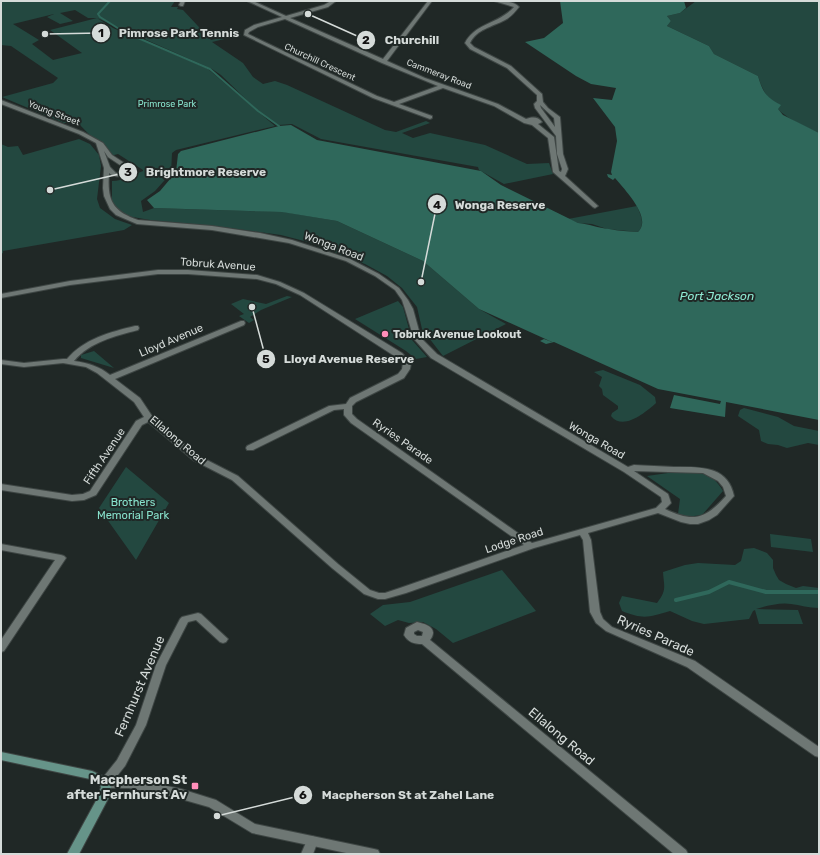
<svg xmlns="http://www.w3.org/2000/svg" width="820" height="855" font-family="Rubik,sans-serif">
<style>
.green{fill:#234840;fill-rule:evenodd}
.water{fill:#2f685b}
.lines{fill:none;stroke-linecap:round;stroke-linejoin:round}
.stream-far1{stroke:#2f685b;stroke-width:2}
.stream{stroke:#2f685b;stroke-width:4}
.minor-casing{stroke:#3e4644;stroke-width:2}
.tertiary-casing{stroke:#3e4644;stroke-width:2}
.secondary-casing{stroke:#3e4644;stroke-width:2}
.minor{fill:#6e7774;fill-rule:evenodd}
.tertiary{fill:#6e7774;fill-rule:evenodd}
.secondary{fill:#669489;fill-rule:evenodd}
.poi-dot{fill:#ff8eb9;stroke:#202826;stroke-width:1.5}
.labels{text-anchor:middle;stroke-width:4;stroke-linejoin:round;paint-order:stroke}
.far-street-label{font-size:9px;fill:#d5dbd9;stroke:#202826}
.far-park-label{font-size:9px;fill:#87e2cc;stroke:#202826}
.street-label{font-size:11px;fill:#d5dbd9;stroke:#202826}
.poi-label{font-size:11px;font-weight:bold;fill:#d5dbd9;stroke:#202826;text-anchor:start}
.park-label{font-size:11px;fill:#87e2cc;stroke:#202826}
.water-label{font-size:12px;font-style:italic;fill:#8eead3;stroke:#202826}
.near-street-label{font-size:13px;fill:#d5dbd9;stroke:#202826}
.near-poi-label{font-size:13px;font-weight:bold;fill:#d5dbd9;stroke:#202826;text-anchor:end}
.leader{fill:none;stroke:#d5dbd9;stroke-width:1.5}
.callout-dot{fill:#d5dbd9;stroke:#202826;stroke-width:1.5}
.mark-label{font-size:12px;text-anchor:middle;font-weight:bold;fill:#111}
.callout-label{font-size:12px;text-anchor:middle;font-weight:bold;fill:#d5dbd9;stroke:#202826;stroke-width:4;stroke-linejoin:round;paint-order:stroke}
</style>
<rect width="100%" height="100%" fill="#202826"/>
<path class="green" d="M1,1H175L171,7H178L177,9L183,10L211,40L240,34L241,35L212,42L243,63L253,77L263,84L275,81L287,85L385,130L396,132L426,121L430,123L402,133L413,138L430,133L485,145L527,164L549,163L553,174L504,184L479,170L478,167L321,139L292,124L279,125L257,110L221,75L212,69L97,18L113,28L208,69L275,126L176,150L172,153L171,173L155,191L141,201L143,212L154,208L284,212L337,221L423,261L479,309L506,324L443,356L422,329L417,307L402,288L387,276L365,264L308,242L281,235L215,226L150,220L127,216L121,213L112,203V181C123,181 133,175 143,171V170L118,154L110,156L79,124L74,122L64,123L2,97L53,83L58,78L11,46L1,45ZM75,10L88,18H97L50,30L82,53L53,60L32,44L39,40L13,24L54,14L47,17L60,24L73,21L60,13Z
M696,1H819V133C789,120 768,109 758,76L714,54L709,46L667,26L671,21L667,16L680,13Z
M79,139L90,144L99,155L101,166L97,199L100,208L115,219L132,225L124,230L3,251V253L1,254V144L8,147L18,146L23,155Z
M637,206C640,214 646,224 638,232L607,229L592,224L578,223L568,219Z
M287,296L292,297L261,310L250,317L254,320L249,323L239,316L244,314L231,304L243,299L266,304Z
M398,301L403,307L412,340L427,357L416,359L406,351L355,319Z
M94,351L114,368L81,358V355Z
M603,370L640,385L655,397L656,403C645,413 623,431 611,416L612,413L618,409V406L603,395L602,389L599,386L602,377L594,372Z
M744,408L778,417L794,426L819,431V445L808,443L787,448L778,445L768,444L761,441L759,430L738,416L740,410Z
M126,467L169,503L136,560L99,508Z
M675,472C698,473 711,470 723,491L702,515L686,517L678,514L680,499L647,476Z
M770,534L811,539L813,552L771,547Z
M754,548L767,553L773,560V568L776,575L779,580L786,584L796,588L803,586L819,588V608C809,608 800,605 791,604C781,602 765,606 756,609L798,610L803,624H759L755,610L753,611L749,619L704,624L692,621L670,611C649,617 644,620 622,611L619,603L622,596L657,603C667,590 664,587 663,572L685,565L698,563L735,565L741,561L744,549Z
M502,570L536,611L453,643L436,629L423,622L409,623L398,620L385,626L370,614L383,605L410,602Z"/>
<path class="water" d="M560,1H684L686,8L680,13L667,16L671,21L667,26L709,46L714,54L758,76C763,93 766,97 781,105L778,109L783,115L819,133V420L726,402L725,417L670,408L674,395L720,404L721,401L658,389L554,342L546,344L540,341L544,339L552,342L479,309L423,261L337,221L282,212L154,208L147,200L160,191L176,172L178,154L181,151L279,126L291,125L317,140L481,171L501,185L578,223C589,224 598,228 609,229C619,231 628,231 638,232C653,218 624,189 615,178L613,180L608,177L607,174L612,175L611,172L617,141L615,127L593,98L612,100L616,88L591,84L576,76L525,42L544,38L563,23Z"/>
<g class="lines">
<path class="stream-far1" d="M110,1L98,14L100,17L124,32L210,69L258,111L279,126"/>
<path class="stream" d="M676,600L709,592L729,582L766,592H819"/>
<g class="minor-casing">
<path id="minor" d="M181,1H185L183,6H181L179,5Z
M247,1H253L286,16L324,5L331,1H336L328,7L290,18L383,59L428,1H432L387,61L425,78L498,104L526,119C531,117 538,116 542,122L538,124L554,137L559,171L561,172L562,169L557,154L556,136L535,108L534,104L537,101V95L507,68L470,49L465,43C475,23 499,24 514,7L494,1C502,1 514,1 519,7C515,12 511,17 505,20C492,27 477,29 470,43L474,47L511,66L542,94L543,102L548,108L560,117L563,154L568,169L565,176L598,206L595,208L593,207L553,172L548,138L532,125L524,123L494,106L443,88L399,104L432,116V118L430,119L373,98L244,35L245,30L254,25L282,17ZM285,19L382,63L438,86L394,102L377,96L248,34L249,32L258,27ZM540,105L554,118L555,127L541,108Z
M1,100L83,132L103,143L112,155L135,170V172C127,175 117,180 109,173C107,200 112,211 138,220L212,226L260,233L292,240L350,259L379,274L399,288L408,300L413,309L421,338L437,354L628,467L634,465C647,466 661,466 674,467C699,467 728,465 734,496L717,515L709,520L698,524H690L681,522L658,513L588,533L591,540L600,612L603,619L612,627L695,661L819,747V757L815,756L687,667L606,631L596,623L590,612L583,540L580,535L534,548L406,593L385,599H378L364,594L332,568L232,480L193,460L148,422L142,425L96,495L84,500L72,501L1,490V484L72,495L83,494L90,491L136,421L144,417L134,402L97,373L86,367L63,363L24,367L1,364V360L24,363L63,359H67C84,339 110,332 135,326H138L139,328L138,330C115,336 90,342 74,361C88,363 99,366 110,375L241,321H244L245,323L244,325L115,379L140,398L152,416L160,424L199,456L238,476L338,564L370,590L379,593H385L400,588L524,545L351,423L344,415V409L334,410L253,450H247L246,448L247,446L329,406L346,404L350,398L398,374L402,369L403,363L396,357L300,295L276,284L257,279L188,274H158L70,285L1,298V294L70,281L158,270H188L257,275L280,282L304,293L402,353L411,363L410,369L404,378L356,402L352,406V414L357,419L532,543L656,508L662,502L661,497L624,472L431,358L414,339L405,309L402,300L395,290L375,276L346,261L289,243L212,230L137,224L116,215L110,209L104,196L103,188L104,168L96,143L79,134L1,104ZM104,151L108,157L129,171L116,173L110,167ZM634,471L703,473L718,481L723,487L726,496C705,519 694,523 665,509L671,503L668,494Z
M1,544L61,555L64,556L66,558L4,651L1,652V640L55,560L1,550Z
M198,613L201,614L228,639L226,642L223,643L220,642L196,620L188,622L166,665L146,725L125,766L109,786L105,788L101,786L100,783L101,780L117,760L136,725L156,665L180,619L182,617Z
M417,622C426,624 439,628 430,640L686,850L688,854H674L422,644C414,644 408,642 404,635L406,628ZM418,630L423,632L422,636H417L414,634V632Z
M312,836L316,838L318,841L313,854H301L308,838Z"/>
</g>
<g class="tertiary-casing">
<path id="tertiary" d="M105,778H129L181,789L216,800L255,824L374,849L378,850L380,854H351L252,833L209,807L181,799L129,788H105L101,786L100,783L101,780Z"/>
</g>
<g class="secondary-casing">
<path id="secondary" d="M1,752L92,771L107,778L111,787L109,797L79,854H67L98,797L101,787L99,784L90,779L1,760Z"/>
</g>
<use href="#minor" class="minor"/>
<use href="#tertiary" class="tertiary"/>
<use href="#secondary" class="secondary"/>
</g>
<g class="poi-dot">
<circle cx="385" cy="334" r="4"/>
<rect x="191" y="782" width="8" height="8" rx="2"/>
</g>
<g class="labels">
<g class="far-street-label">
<text transform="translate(320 62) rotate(25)" y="3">Churchill Crescent</text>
<text transform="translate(439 74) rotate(21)" y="3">Cammeray Road</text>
<text transform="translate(54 113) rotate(21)" y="3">Young Street</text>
</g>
<g class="far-park-label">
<text x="167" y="107">Primrose Park</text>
</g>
<g class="street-label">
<text transform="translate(334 246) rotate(21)" y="4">Wonga Road</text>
<text transform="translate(218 264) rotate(4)" y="4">Tobruk Avenue</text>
<text transform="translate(171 340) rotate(-23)" y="4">Lloyd Avenue</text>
<text transform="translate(178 440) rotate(40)" y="4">Ellalong Road</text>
<text transform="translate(597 440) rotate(30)" y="4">Wonga Road</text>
<text transform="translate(403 441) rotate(35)" y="4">Ryries Parade</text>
<text transform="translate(104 456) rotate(-56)" y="4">Fifth Avenue</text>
<text transform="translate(514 540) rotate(-18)" y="4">Lodge Road</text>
</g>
<g class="poi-label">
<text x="393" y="338">Tobruk Avenue Lookout</text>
</g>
<g class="park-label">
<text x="133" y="506">Brothers<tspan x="133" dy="13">Memorial Park</tspan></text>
</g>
<g class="water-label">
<text x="717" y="300">Port Jackson</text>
</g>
<g class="near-street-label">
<text transform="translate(656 635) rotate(24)" y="5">Ryries Parade</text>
<text transform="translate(139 686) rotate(-67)" y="5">Fernhurst Avenue</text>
<text transform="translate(562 736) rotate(40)" y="5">Ellalong Road</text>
</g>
<g class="near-poi-label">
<text x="187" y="784">Macpherson St<tspan x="187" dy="15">after Fernhurst Av</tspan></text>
</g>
</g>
<path class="leader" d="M45 34L101 33M308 14L366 40M50 190L128 172M421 282L437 204M252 307L266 359M217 816L303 795"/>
<g class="callout-dot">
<circle cx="45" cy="34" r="4"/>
<circle cx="308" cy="14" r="4"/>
<circle cx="50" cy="190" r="4"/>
<circle cx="421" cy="282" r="4"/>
<circle cx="252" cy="307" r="4"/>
<circle cx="217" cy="816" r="4"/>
<circle cx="101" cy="33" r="10"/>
<circle cx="366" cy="40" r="10"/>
<circle cx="128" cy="172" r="10"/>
<circle cx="437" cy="204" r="10"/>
<circle cx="266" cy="359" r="10"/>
<circle cx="303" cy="795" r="10"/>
</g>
<g class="mark-label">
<text x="101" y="37">1</text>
<text x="366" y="44">2</text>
<text x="128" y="176">3</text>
<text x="437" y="209">4</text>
<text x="266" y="363">5</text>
<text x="303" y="799">6</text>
</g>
<g class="callout-label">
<text x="179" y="37">Pimrose Park Tennis</text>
<text x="412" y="44">Churchill</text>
<text x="206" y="176">Brightmore Reserve</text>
<text x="500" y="209">Wonga Reserve</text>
<text x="349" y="363">Lloyd Avenue Reserve</text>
<text x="408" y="799">Macpherson St at Zahel Lane</text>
</g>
<rect width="820" height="855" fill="none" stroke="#d5dbd9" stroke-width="4"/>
</svg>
